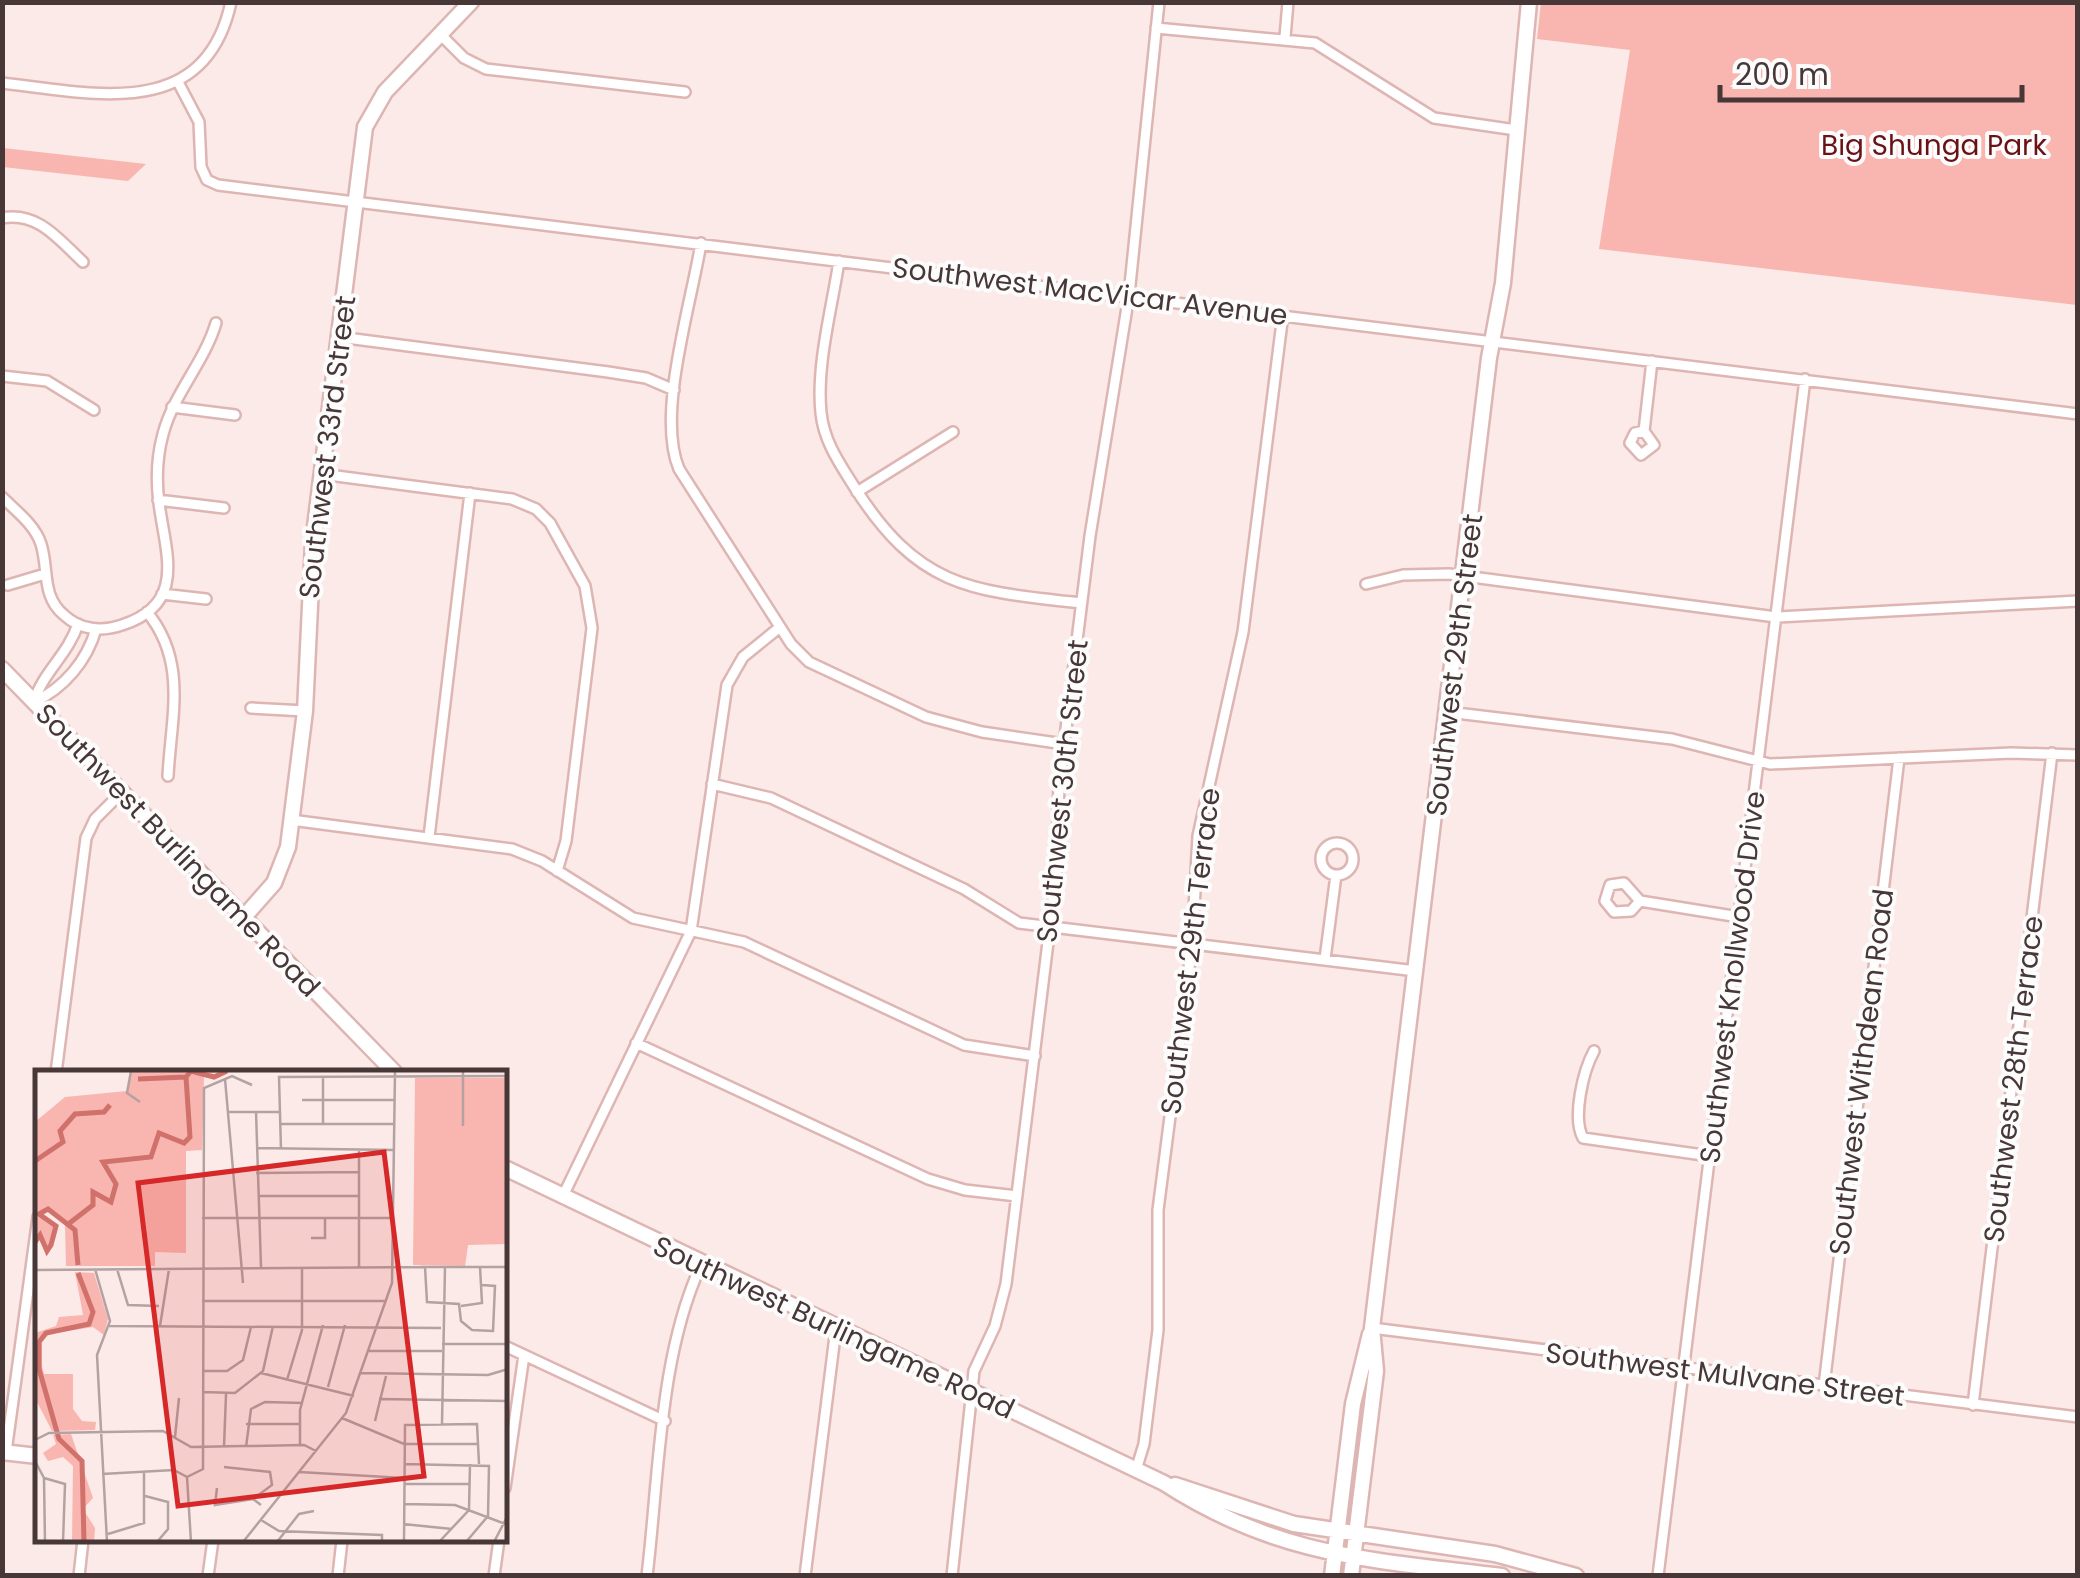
<svg xmlns="http://www.w3.org/2000/svg" width="2080" height="1578" font-family="Poppins,sans-serif">
<style>
.green{fill:#f9b5af}
.lines{fill:none;stroke-linecap:round;stroke-linejoin:round}
.street-casing{stroke:#ddb6b3;stroke-width:14}
.secondary-casing{stroke:#ddb6b3;stroke-width:19}
.street{stroke:#fff;stroke-width:9}
.secondary{stroke:#fff;stroke-width:14}
.labels{text-anchor:middle;stroke-width:8;stroke-linejoin:round;paint-order:stroke}
.park-label{font-size:28px;fill:#691115;stroke:#fcfcfc}
.street-label{font-size:28px;fill:#473736;stroke:#fcfcfc}
.inset-river{fill:none;stroke:#d1716b;stroke-width:5}
.inset-road{fill:none;stroke:#b3a2a1;stroke-width:2.5}
.view{fill:#d62828;fill-opacity:0.15;stroke:#d62828;stroke-width:5}
.inset-edge{fill:none;stroke:#473736;stroke-width:5}
</style>
<rect width="100%" height="100%" fill="#fbeae8"/>
<path class="green" d="M1541,3H2077V305L1599,249L1630,50L1537,39Z
M3,148L146,164L128,181L3,167Z"/>
<g class="lines">
<g class="street-casing">
<path id="street" d="M1156,28L1315,43L1434,118L1516,130
M441,35L464,58L486,69L685,92
M1285,37L1288,2
M178,82L199,122L201,167L207,180L218,185L2078,414
M2,83C92,93 205,123 231,2
M2,218C38,211 59,240 83,262
M701,243C691,305 656,415 679,469L791,644L809,662L926,717L982,732L1064,744
M839,261C832,308 816,365 821,413C824,442 840,464 855,488C919,588 970,591 1081,603
M339,337L608,372L646,378L674,390
M2,376L47,381L94,410
M172,407L235,415
M1644,431L1635,433L1630,443L1641,455L1654,445L1644,431L1652,361
M321,474L512,499L536,509L550,523L585,586L592,628L566,841L557,871
M857,492L953,432
M2,497C16,511 35,525 41,544C49,569 41,596 64,615C80,630 102,632 122,625C188,604 165,552 159,503C156,480 157,456 163,434C174,393 204,363 216,323
M158,500L224,508
M1366,584L1403,575L1449,574L1776,617L2078,601
M8,585L45,574
M162,594L206,599
M147,612C188,662 171,717 168,776
M34,702C64,688 87,661 96,629
M34,702C42,673 68,655 78,624
M251,708L305,711
M1448,712L1672,739L1770,764L2011,753L2078,755
M712,784L771,798L964,889L1019,923L1416,971
M291,820L512,849L542,861L633,918L744,942L964,1045L1035,1056
M429,837L470,493
M1321 859a16 16 0 1 1 32 0a16 16 0 1 1-32 0Z
M1640,901L1631,911L1614,912L1605,901L1610,885L1624,883L1640,901L1739,917
M1325,959L1336,875
M636,1043L928,1179L965,1190L1017,1196
M1594,1051C1583,1071 1572,1118 1583,1138L1710,1156
M56,1073L86,838L95,819L122,792
M562,1198L691,931L727,685L743,657L780,627
M1372,1328L2078,1417
M505,1346L665,1421
M1824,1386L1899,758
M1973,1405L2052,753
M6,1452L38,1217
M1136,1470L1144,1444L1158,1330V1210L1192,945L1198,836L1243,632L1283,314
M505,1488L524,1355
M79,1576L83,1540
M208,1576L213,1540
M338,1576L342,1540
M494,1576L499,1540
M647,1576C659,1477 659,1353 702,1263
M805,1576L836,1328
M952,1576L974,1371L995,1326L1006,1284L1056,877L1059,785L1090,536L1129,295L1159,2
M1658,1576L1805,379"/>
</g>
<g class="secondary-casing">
<path id="secondary" d="M2,669L395,1073
M244,917L274,883L288,847L305,711L313,543L365,127L385,92L471,2
M505,1168L1164,1483C1278,1557 1372,1560 1502,1576
M2,1452L38,1456
M1175,1485L1294,1524L1495,1554L1576,1576
M1332,1576L1353,1404L1370,1334
M1351,1576L1376,1371L1372,1328L1489,358L1503,283L1529,2"/>
</g>
<use href="#street" class="street"/>
<use href="#secondary" class="secondary"/>
</g>
<g class="labels">
<g class="park-label">
<text x="1934" y="155">Big Shunga Park</text>
</g>
<g class="street-label">
<text transform="translate(1090 291) rotate(7)" y="10">Southwest MacVicar Avenue</text>
<text transform="translate(327 447) rotate(-83)" y="10">Southwest 33rd Street</text>
<text transform="translate(1454 665) rotate(-83)" y="10">Southwest 29th Street</text>
<text transform="translate(1062 791) rotate(-84)" y="10">Southwest 30th Street</text>
<text transform="translate(178 850) rotate(46)" y="10">Southwest Burlingame Road</text>
<text transform="translate(1190 951) rotate(-83)" y="10">Southwest 29th Terrace</text>
<text transform="translate(1732 977) rotate(-83)" y="10">Southwest Knollwood Drive</text>
<text transform="translate(1861 1072) rotate(-83)" y="10">Southwest Withdean Road</text>
<text transform="translate(2013 1079) rotate(-83)" y="10">Southwest 28th Terrace</text>
<text transform="translate(834 1327) rotate(25)" y="10">Southwest Burlingame Road</text>
<text transform="translate(1725 1374) rotate(7)" y="10">Southwest Mulvane Street</text>
</g>
</g>
<g transform="translate(35 1070)">
<rect width="472" height="472" fill="#fbeae8"/>
<path d="M97,1H192L169,5L167,80L151,81V183L120,182V196H31L30,155L13,139L4,144L21,156L16,175L12,181L5,166L0,172V52L30,27L92,21ZM380,8H472V174L433,175L430,196L378,195ZM40,202L59,203L73,249L69,265L58,257L14,264L7,272V296L9,304H38V339L47,351L61,352L60,360L17,361L0,328V263L21,256L24,247L48,245ZM36,364L58,428L48,439L60,458L59,472H37L38,396L28,387L13,391L8,383L21,374L18,365Z" fill="#f9b5af"/>
<path class="inset-river" d="M103,9L151,7M0,91L28,72L25,61L40,44L69,42L75,35M32,155L58,135V122L76,132L81,114L68,92L116,87L124,63L149,73L155,67L151,7L156,1L179,7L192,1M0,172L5,165L12,181L16,175L21,156L4,144L13,139L40,160L43,195M43,203L58,242L54,254L11,263L4,272V299L24,369L47,391L49,472"/>
<path class="inset-road" d="M96,1L92,23L105,32M428,1V56M190,9L208,213M267,30H359M221,41L226,197M194,42H246M246,54H359M288,54V6M221,78L359,80M246,80L244,7L473,6M221,103L324,102M225,126H324M167,148H358M276,168H290V148M324,197V80M386,197H473M390,197L392,232L424,234L426,251L437,260L458,261L460,216L447,215M60,199L75,251L62,285L72,472M82,199L93,235L124,236M0,200L390,197M167,231H350M426,236L447,233L445,197M74,256L406,258M125,256L134,199M407,274H473M334,281H407M168,301H192L208,290L216,257M226,303L319,326M326,303L453,305L473,299M252,310L267,260V199M293,317L310,255M168,322L200,323L228,301L238,256M344,329L473,331M307,348L369,374H444M340,351L351,306M211,354H265M407,354L410,197M140,367L144,328M0,370L14,363L128,361L156,377L269,375L281,381M265,375V340L288,255M189,377L191,324M211,377L216,339L230,332L268,333M0,391L9,408L10,472M369,394L454,396L453,446L431,472M189,397L235,402L237,415L218,429M264,402L369,408M67,404L139,400L152,407M152,407L168,399L169,18L197,6L217,15M152,407L156,472M9,408L30,414L28,472M369,414H435M182,418L180,435L218,429L226,435M110,426L133,432V459L122,472M369,434L420,435L473,455M226,450L244,461L347,465V472M368,454L417,459M73,464L109,453V401M208,472L311,343L357,213L360,1M242,472L264,444L279,441M369,472L370,355L442,354L444,394M404,472L434,440L435,394M459,472L473,445"/>
<path class="view" d="M349,82L389,406L143,436L103,113Z"/>
<rect width="472" height="472" class="inset-edge"/>
</g>
<rect width="2080" height="1578" fill="none" stroke="#473736" stroke-width="10"/>
<path d="M1720 85v15h302v-15" fill="none" stroke="#473736" stroke-width="5"/>
<text x="1735" y="85" font-size="30" fill="#473736" stroke="#fcfcfc" stroke-width="8" paint-order="stroke">200 m</text>
</svg>
